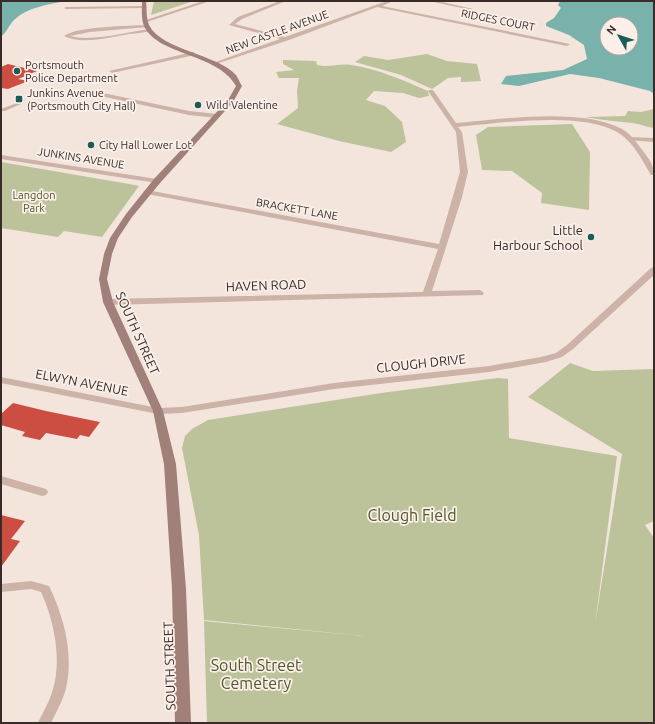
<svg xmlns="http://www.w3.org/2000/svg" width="655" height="724" font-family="Ubuntu,sans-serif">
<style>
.green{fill:#bcc39b}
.water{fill:#79b2ab;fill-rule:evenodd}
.building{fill:#cc4d42}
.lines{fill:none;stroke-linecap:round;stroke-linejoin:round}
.lane{fill:#ccb2a7;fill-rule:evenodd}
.street{fill:#ccb2a7;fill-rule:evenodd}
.secondary{fill:#a08078;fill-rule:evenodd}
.poi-dot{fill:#1b5c56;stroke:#fbf0e9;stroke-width:1.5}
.labels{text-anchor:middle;stroke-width:3.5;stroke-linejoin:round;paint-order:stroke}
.far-street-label{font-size:11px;fill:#382b28;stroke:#fbf0e9}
.far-poi-label{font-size:11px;fill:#382b28;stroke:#fbf0e9;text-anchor:start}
.far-park-label{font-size:11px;fill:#4f582a;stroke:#fbf0e9}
.poi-label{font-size:13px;fill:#382b28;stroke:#fbf0e9;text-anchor:end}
.street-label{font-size:13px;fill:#382b28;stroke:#fbf0e9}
.near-park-label{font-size:16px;fill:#4f582a;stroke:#fbf0e9}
</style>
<rect width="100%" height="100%" fill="#f3e5dc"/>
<path class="green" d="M154,1H194L151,15Z
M427,54L447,61L477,64L481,81L461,82V77L448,78L432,89L401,75L355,62L364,56L388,60Z
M283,60L316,61L317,65C329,68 339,63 351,65C378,69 403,80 428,91L429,96L419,98L403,93L374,91L366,100L385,106L402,122L406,142L391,152L339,141L277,124L298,108L297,91L299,78H279L276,72L294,70L283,64Z
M654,109V128C646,127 640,124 632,123C617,121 600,120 585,117L625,116L628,111L641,112Z
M572,124L590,152L589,210L541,203L542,193L512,171L482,170L476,135L488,127Z
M1,162L129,184L139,186L102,237L64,231L58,237L1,228Z
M570,363L593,371L654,369V521L645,525L654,538V723H207L204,621L364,636L204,620L199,535L182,448L185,436L192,429L208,420L381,393L498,378L508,379L509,438L617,456L595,625L622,454L528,397Z"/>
<path class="water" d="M1,1H65C47,5 28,7 14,20C9,25 6,33 1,37Z
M560,1H654V94L650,91L599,78L570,74L519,86L501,84L506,76L563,70L587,59L584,45L569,35L546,26V23L554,18L561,8L558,5ZM607,24H631V48H607Z"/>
<path class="building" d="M8,64L37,71L18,79L28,81L8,89L1,88V67Z
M13,403L46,411L100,422L89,437L80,435L77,439L46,433L40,440L22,436L25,432L1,425V414Z
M1,515L25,521L11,539L20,541L1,567Z"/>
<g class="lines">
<path class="lane" d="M147,25L148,27L90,32L70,36C91,42 128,32 150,29L152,30C146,33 137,33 130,34C112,37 81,45 64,36C78,26 128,26 147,25Z
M17,103L21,104L5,111H1V109Z
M630,137L654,138V142L628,140V138Z
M31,581L49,586C63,615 73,650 67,683C65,697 57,710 51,723H38C43,712 50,701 53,689C62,659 54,620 41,592L31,589L1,592V584Z"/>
<path class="street" d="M203,1H210L147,22L143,21Z
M280,1H286L242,19L235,24L285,37L387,1H393L382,6L570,44L567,46L377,7L289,40L213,65V63L280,39L229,25L238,17Z
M429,1H438L473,9L471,10Z
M145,6L147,8L66,9L64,8L66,7Z
M193,52L195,53V55L112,73L109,71Z
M84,89L189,111L217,114L220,116L217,118L189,115L82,92V90Z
M429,90H433L456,123C500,119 583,107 622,129C631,134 637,143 643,151C649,159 654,165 654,175H651C642,160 633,141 617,132C581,111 500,123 458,127L462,132L468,172L462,197L432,291L480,290L484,293L483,295L108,305L103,302L108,299L423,292L438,249L147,194L143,192L147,190L439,244L460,172L456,132L428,91Z
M1,155L157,179L161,181L157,183L1,159Z
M654,267V275L573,349L562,357L546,362L489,372L334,389L182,413L158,414L1,383V377L158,408L182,407L334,383L489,366L541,357L556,353L567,345L651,268Z
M1,476L46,489L48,492L46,495L42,496L1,484Z"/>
<path class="secondary" d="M142,1H146C147,9 146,18 149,25C161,50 217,54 236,75C238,78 240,83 242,86L233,102L160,183L132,217L118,238L112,254L107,279L113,302L163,411L176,464L186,589L191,723H175L172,589L164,464L153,411L103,302L99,279L104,254L110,238L126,214L154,179L228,100L236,86C218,53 158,56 144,26C141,18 142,9 142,1Z"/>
</g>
<g class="poi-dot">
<circle cx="17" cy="71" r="4"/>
<rect x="15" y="95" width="8" height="8" rx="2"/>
<circle cx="198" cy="105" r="4"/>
<circle cx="91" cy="145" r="4"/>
<circle cx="591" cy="237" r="4"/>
</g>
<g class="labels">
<g class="far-street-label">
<text transform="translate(498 20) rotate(11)" y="4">RIDGES COURT</text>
<text transform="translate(277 32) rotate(-20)" y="4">NEW CASTLE AVENUE</text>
<text transform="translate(81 158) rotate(9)" y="4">JUNKINS AVENUE</text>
<text transform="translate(297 209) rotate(10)" y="4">BRACKETT LANE</text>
</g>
<g class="far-poi-label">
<text x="25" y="69">Portsmouth<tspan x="25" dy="13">Police Department</tspan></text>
<text x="27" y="97">Junkins Avenue<tspan x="27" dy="13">(Portsmouth City Hall)</tspan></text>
<text x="206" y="109">Wild Valentine</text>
<text x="99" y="149">City Hall Lower Lot</text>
</g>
<g class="far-park-label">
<text x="34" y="199">Langdon<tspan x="34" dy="13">Park</tspan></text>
</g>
<g class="poi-label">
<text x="583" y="235">Little<tspan x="583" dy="15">Harbour School</tspan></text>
</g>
<g class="street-label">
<text transform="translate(266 285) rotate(-2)" y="5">HAVEN ROAD</text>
<text transform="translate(138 333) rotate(66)" y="5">SOUTH STREET</text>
<text transform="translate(421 363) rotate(-6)" y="5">CLOUGH DRIVE</text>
<text transform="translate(82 382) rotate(11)" y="5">ELWYN AVENUE</text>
<text transform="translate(169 666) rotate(-92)" y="5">SOUTH STREET</text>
</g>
<g class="near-park-label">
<text x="412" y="521">Clough Field</text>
<text x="256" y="671">South Street<tspan x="256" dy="18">Cemetery</tspan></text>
</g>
</g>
<rect width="655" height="724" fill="none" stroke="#382b28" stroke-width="4"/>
<g transform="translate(619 36) rotate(309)"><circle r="19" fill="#fbf0e9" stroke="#ada19c"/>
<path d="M0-3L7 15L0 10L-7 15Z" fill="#1b5c56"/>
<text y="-6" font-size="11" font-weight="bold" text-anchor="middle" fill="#382b28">N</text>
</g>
</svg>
